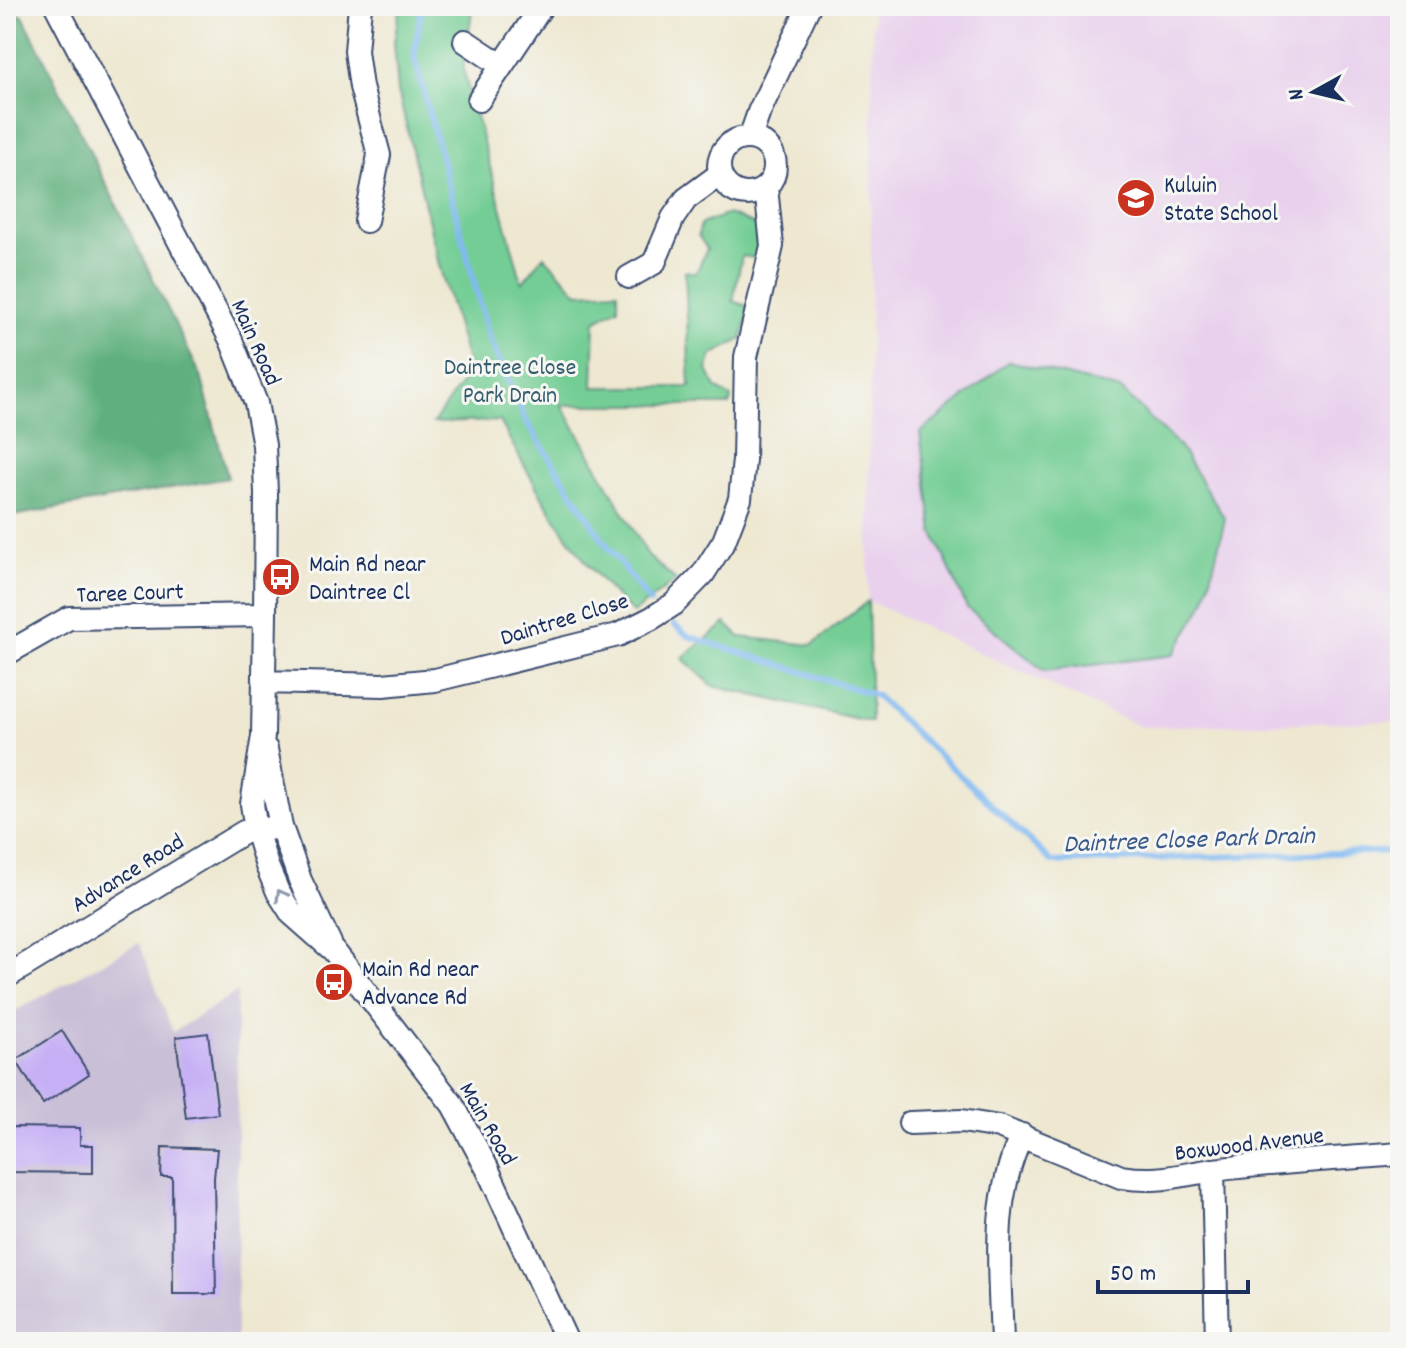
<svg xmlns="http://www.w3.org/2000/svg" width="1406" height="1348" font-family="Dekko,sans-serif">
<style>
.built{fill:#e9d1ed}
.industrial{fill:#c9bfd7}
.green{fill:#73cd94;stroke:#477e79;stroke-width:2}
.forest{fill:#5eb07e;stroke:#3c706e;stroke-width:2}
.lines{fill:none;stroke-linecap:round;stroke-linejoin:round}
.stream{stroke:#82baf2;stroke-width:6}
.building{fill:#c6b0f5}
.minor-casing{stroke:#3b4b6f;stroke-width:26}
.minor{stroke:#fff;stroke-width:22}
.oneway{stroke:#8d97ae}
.labels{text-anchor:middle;stroke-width:6;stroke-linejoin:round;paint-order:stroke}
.poi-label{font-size:24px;fill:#1b2f5e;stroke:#f6f6f2;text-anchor:start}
.street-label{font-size:24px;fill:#1b2f5e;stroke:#f6f6f2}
.park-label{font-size:24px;fill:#355e6e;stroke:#f6f6f2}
.water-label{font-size:26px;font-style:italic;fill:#3a598a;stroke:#f6f6f2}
</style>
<rect width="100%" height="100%" fill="#f6f6f2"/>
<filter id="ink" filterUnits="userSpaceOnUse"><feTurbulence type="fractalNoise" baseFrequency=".0125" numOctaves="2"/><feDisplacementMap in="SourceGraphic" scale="16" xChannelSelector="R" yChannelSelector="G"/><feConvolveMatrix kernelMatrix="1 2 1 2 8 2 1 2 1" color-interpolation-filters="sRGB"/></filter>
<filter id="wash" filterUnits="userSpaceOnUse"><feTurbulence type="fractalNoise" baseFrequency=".006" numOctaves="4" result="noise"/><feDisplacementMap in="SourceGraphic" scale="32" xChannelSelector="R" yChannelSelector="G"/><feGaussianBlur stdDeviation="1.8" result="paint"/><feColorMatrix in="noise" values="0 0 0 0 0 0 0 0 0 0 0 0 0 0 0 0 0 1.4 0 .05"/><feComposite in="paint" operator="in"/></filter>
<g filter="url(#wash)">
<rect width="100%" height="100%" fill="#eee8d1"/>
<path class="built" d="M873,6H1400V721L1141,727L868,601Z"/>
<path class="industrial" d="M139,943L173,1032L237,992V1342H6V1016Z"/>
<path class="green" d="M400,6H473L463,69L522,283L544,256L578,293L618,291V308L595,321L593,387H690L685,271L696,273L707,249L698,235L701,224L728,214L758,226L766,246L761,259L742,256L733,301L750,307L742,339L712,355L707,370L716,388L731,397L730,405H562L649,557L676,580L633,613C575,560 536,489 500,421L433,423L470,371L439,265L398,90L394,42Z
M1009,361L1121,390L1179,446L1225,519L1205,602L1173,655L1044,671L967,608L933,532L920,433Z
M868,601L871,722L713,686L682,658L726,623L740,637L812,645Z"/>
<path class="forest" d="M6,8L23,16L201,376L228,478L6,517Z"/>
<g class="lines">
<path class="stream" d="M422,6L414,56L489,338L527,423L605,543L650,602
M674,625L688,636L875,695L1052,862L1400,851"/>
</g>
<g id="blocks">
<path class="building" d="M62,1031L89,1074L43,1104L16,1060Z
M208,1033L218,1114L186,1118L176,1037Z
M8,1127L80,1128V1145H93V1173L8,1172Z
M162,1147L217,1149L214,1178L216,1294H173L172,1177H161Z"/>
</g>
</g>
<g filter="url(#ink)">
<use href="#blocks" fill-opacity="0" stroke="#3b4b6f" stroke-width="2"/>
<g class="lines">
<g class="minor-casing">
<path id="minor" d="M56,6L231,340L256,403L264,445L266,493L265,615L263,736L252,804L256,830L267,866L278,892L292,914L334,951L453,1105L487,1168L567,1342
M360,6L356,51L361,87L379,155L366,221
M465,41L501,65
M479,100L542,6
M750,138L759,112L809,6
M719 166a28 28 0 1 1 56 0a28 28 0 1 1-56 0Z
M629,277L654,263L673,218L686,199L720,174
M6,654L69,618L265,615
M264,682L383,685L435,680L618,635L652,618L674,604L703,574L724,541L740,499L744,460L746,357L772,246L766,187
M266,749L281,827L300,880L330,943
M6,977L244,832L281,827
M910,1123L962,1121L999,1127L1121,1177C1159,1183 1178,1175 1214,1170C1275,1162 1338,1159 1400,1154
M1213,1170L1217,1342
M1002,1342C1000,1272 990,1201 1022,1135"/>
</g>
<use href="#minor" class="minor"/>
</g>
<defs><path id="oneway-chevron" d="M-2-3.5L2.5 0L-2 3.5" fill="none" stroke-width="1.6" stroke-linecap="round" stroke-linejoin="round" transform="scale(2)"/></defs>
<use class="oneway" href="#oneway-chevron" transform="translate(281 895) rotate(-119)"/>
</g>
<defs>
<g id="school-disc" transform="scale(2)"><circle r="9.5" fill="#c8321e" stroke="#f6f6f2"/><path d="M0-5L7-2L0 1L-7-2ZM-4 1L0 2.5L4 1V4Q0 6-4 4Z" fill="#fff"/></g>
<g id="bus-disc" transform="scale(2)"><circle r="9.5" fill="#c8321e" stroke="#f6f6f2"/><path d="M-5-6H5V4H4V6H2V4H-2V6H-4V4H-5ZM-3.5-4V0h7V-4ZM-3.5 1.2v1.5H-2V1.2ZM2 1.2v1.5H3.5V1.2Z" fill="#fff"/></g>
</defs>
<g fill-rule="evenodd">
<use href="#school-disc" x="1136" y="198"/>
<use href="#bus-disc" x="281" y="577"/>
<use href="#bus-disc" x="334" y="982"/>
</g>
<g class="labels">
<g class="poi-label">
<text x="1164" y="192">Kuluin<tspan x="1164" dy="28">State School</tspan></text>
<text x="309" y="571">Main Rd near<tspan x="309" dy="28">Daintree Cl</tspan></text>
<text x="362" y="976">Main Rd near<tspan x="362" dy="28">Advance Rd</tspan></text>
</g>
<g class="street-label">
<text transform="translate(257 342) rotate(66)" y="8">Main Road</text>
<text transform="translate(130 592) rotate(-2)" y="8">Taree Court</text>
<text transform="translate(564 618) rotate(-17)" y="8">Daintree Close</text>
<text transform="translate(127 872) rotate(-32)" y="8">Advance Road</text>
<text transform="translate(489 1123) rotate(60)" y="8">Main Road</text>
<text transform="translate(1249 1143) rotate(-7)" y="8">Boxwood Avenue</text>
</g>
<g class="park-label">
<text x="510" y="374">Daintree Close<tspan x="510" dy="28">Park Drain</tspan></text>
</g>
<g class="water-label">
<text transform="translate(1189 838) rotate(-2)" y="9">Daintree Close Park Drain</text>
</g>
</g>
<rect width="1406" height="1348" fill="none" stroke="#f6f6f2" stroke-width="32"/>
<g transform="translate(1314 92) rotate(262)" stroke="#f6f6f2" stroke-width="6" paint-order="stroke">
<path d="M0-6L14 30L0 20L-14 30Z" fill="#1b2f5e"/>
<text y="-12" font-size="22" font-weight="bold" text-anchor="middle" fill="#1b2f5e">N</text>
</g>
<path d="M1098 1280v12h150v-12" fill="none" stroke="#1b2f5e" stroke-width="4"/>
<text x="1110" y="1280" font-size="24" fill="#1b2f5e" stroke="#f6f6f2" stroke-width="6" paint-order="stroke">50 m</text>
</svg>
